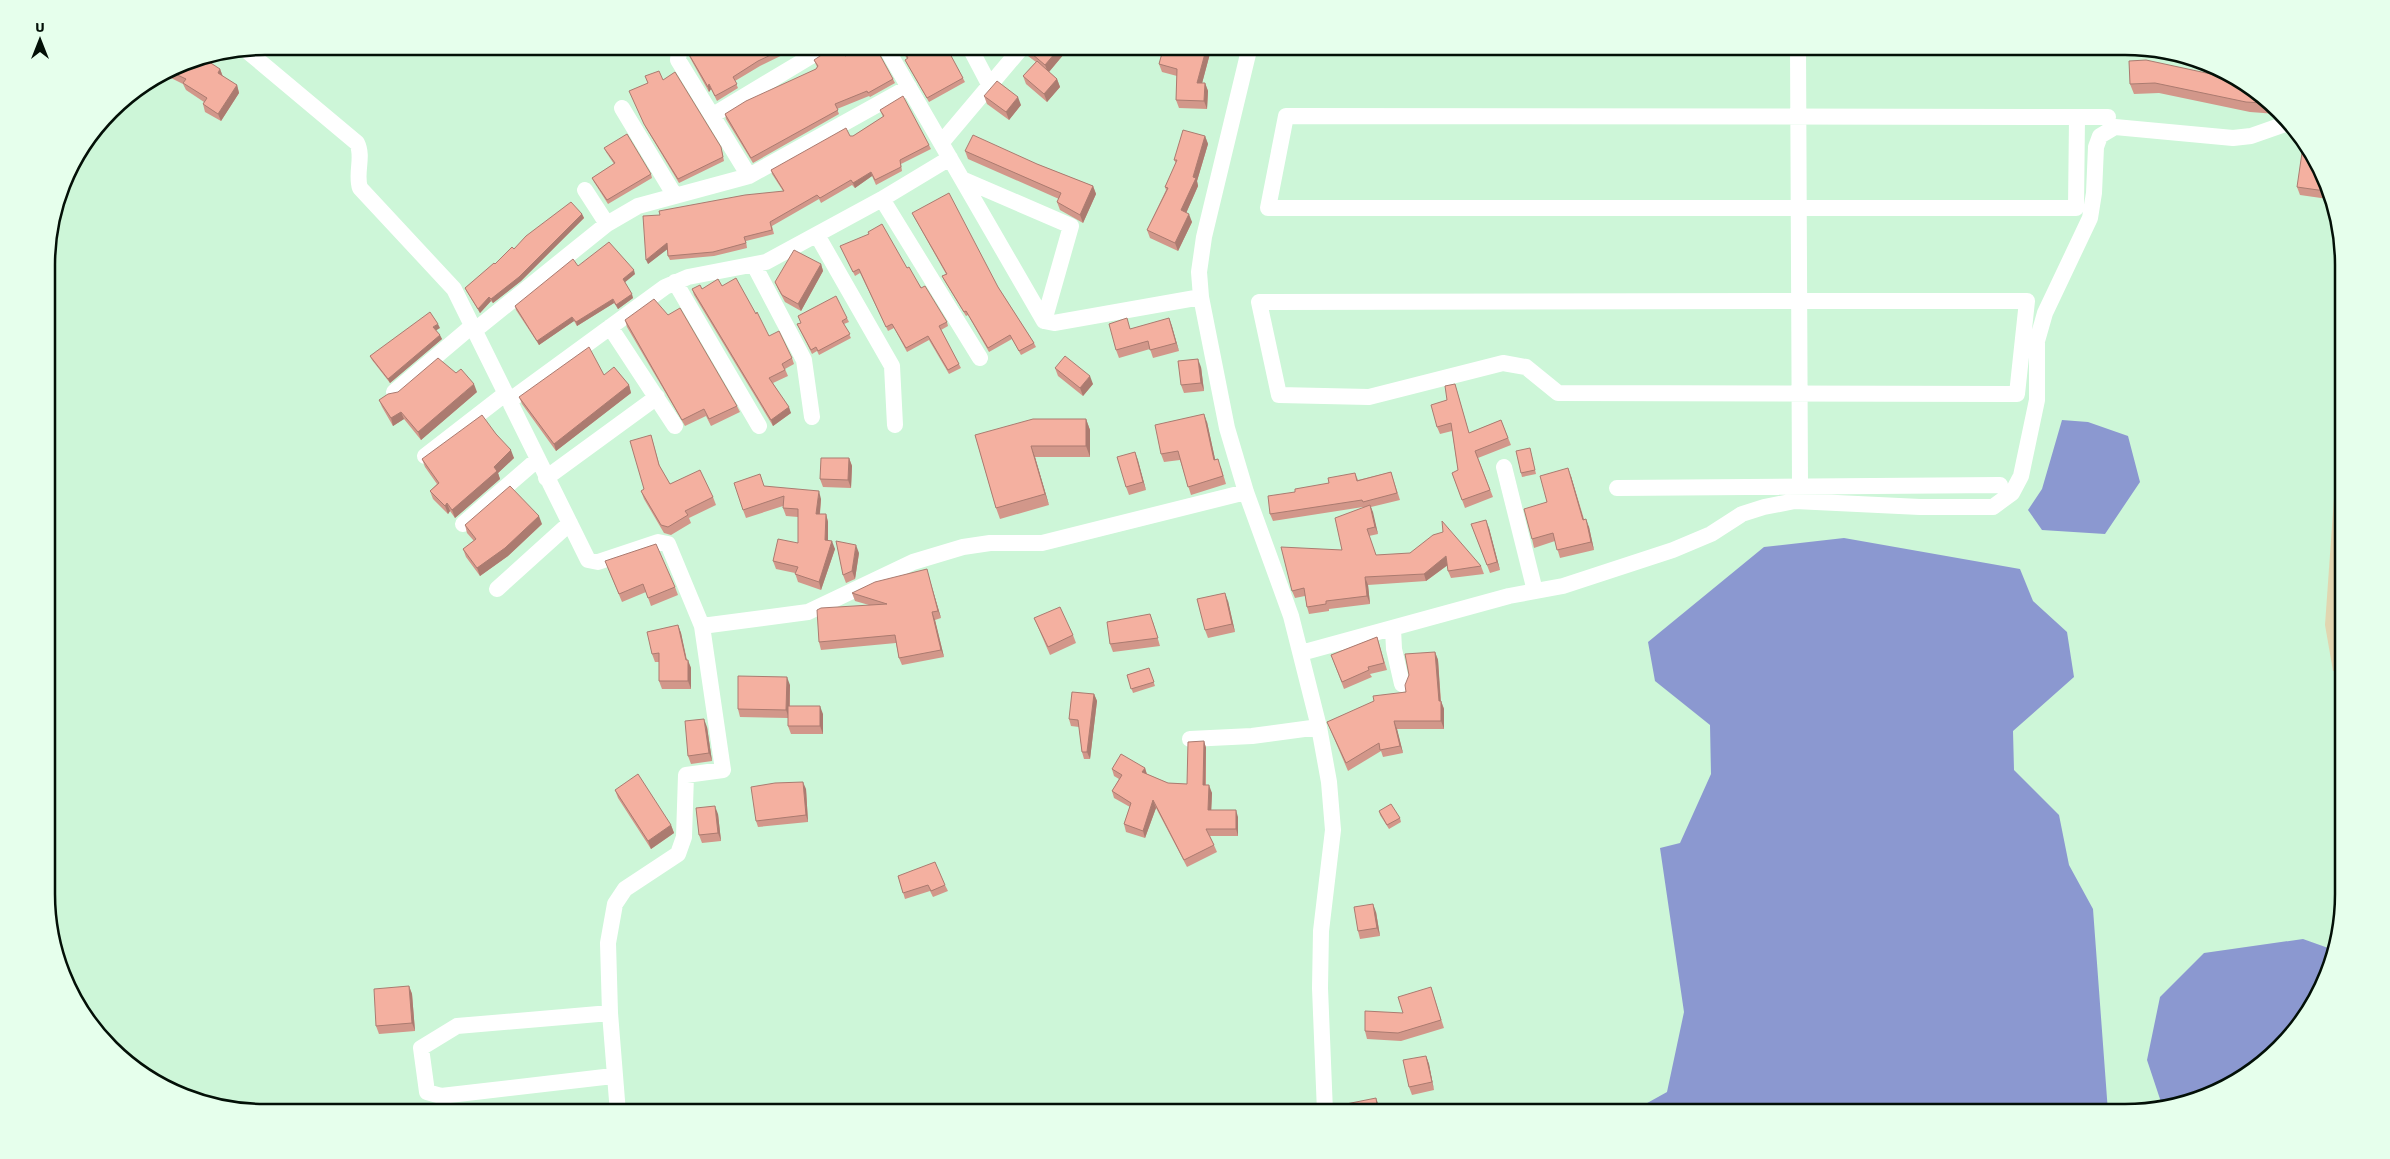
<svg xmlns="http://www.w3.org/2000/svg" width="2390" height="1159" font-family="Signika,sans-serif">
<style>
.green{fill:#e1d6b0}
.water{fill:#8b98d0}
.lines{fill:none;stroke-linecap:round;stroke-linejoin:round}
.street{stroke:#fff;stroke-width:16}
.wall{fill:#d2978a}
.shaded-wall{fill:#ab7b70}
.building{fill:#f4b0a0;stroke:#ab7b70}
.rim{fill:none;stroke:#031007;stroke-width:2.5}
</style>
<rect width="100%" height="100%" fill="#cdf6d8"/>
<path class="green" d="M2341,399L2343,669L2333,671L2325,625Z"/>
<path class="water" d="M2062,420L2088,422L2128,436L2140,482L2105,534L2042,530L2028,510L2042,489Z
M1844,538L2020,569L2033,601L2067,632L2074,677L2013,731L2014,770L2059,815L2069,865L2093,909L2108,1112H1631L1667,1092L1684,1012L1660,848L1680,843L1711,774L1710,725L1655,681L1648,642L1764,547Z
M2303,939L2331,949L2321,991L2289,1039L2246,1076L2195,1101L2163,1108L2147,1060L2160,997L2204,953Z"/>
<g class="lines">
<path class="street" d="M684,46L679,51L678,60L749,176
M885,46L1044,321L1054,323L1201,297
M969,46L990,86
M1250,46L1204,237L1199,272L1201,297L1227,428L1246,492L1291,616L1319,727L1329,782L1333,830L1321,931L1320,988L1325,1112
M1798,46L1800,486
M246,50L357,143C364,157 355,173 360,188L454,289L588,560L598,562L658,542L668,544L702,626L723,770L686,775L684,837L678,854L625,889L615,904L608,943L610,1013L618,1113
M622,108L675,196
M713,115L828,46
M2077,117L2076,208H1268L1286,116L2108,117
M942,142L1023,46
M962,179L1071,226L1044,321
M585,190L607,224
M882,199L980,358
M817,235L892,366L895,425
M754,265L804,360L812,417
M675,282L759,426
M1799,301H2027L2017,394L1558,393L1526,367L1503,363L1369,397L1279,395L1259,302Z
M610,327L675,426
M474,331L607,224L638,206L749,176L909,87
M394,392L472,326
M509,401L665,287L688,277L766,262L882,199L950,158
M425,456L505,394
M1504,467L1535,591
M546,478L657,397
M1617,488L2000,485
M463,524L538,459
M497,589L570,523
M702,626L808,612L913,562L963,547L990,543H1042L1246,492
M1393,629L1394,649L1402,684
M1301,653L1509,596L1563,586L1673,550L1711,534L1742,514L1764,507L1795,501L1920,507H1993L2012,493L2021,476L2037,400V341L2045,313L2090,218L2094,193L2096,147L2100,136L2115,127L2233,138L2251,136L2288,123
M1190,739L1252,736L1319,727
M610,1013L457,1026L421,1048L427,1092L441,1096L613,1076"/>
</g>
<path class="wall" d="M694,46H801L760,66L735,81L738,88L717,101L711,89L709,92L689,56L687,51Z
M900,46H960V51L951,56L965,82L929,102L907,64L905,60L907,59Z
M1027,46H1068L1069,48L1049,72L1057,79L1060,87L1047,102L1026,84L1023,76L1036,62L1028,56L1025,48Z
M1164,46H1212L1202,83H1205L1208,91L1207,109L1179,108L1176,100L1177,76L1162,72L1159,64Z
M845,56L893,79L895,83L870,97L869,96L837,109L839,114L753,163L726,119L725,114L816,69L817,67L814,60Z
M181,63L220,69L223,77L237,85L239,93L221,121L205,112L203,104L204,102L186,90L183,84L163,74Z
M645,76L663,80L722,151L724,161L679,183L646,128L631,95L648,83Z
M2234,79L2277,114L2250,112L2159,93L2134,94L2130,84Z
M984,96L1021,105L1009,120L987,104Z
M880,110L929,145L931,149L901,164L902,171L876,185L872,176L855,188L852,185L821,203L819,199L772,226L774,234L746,241L747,248L714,256L670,260L668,256L667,249L648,264L660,215L783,191L772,174L771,170L850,136H853L883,117Z
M1205,136L1208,144L1197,181L1198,186L1186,213L1192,222L1178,251L1150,238L1147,230L1166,190L1165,187L1176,163L1174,160Z
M604,148L651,174L652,178L608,204L594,182L592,178L614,164L606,152Z
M965,151L1037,164L1093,186L1096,194L1083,223L1060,210L1057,202L1059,199L968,159Z
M2327,181L2331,194H2329L2328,199L2300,195L2297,187Z
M912,213L998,287L1034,343L1036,347L1021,355L1012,339L989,352L968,315L966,316L944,280L942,276L946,274L914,217Z
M582,214L584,218L521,281L493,303L491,301L480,313L467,292L465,288L514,249Z
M840,246L907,268L947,322L948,326L941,330L961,368L949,374L929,340L907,352L894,328L888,331L860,273L855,276Z
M821,264L823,271L801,311L785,302L778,289L775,282Z
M578,266L635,274L625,282L633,298L618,309L614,303L577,326L574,321L539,345L516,310L515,306Z
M722,286L756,314L769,336L792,358L794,364L785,369L788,376L773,383L791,413L773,426L694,295L692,289H702Z
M847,318L849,322L844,324L851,338L819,355L817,351L812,354L797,324Z
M1169,318L1179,351L1153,358L1150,349L1119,358L1116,350Z
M625,320L737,406L740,412L711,426L706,416L685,426L627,327Z
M440,328L436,330L442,339L390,383L372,360L370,356Z
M1201,367L1204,391L1184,393L1181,385Z
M1055,368L1093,384L1083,396L1058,376Z
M604,375L629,385L631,393L556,451L522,404L519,397Z
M1455,384L1469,433L1501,420L1511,445L1478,458L1493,497L1465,508L1452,473L1458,470L1452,431L1440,434L1437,427L1447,400Z
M477,392L421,440L404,419L393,426L382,407L379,400Z
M1086,419L1090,430V457H1035L1049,505L1000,519L996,508L975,435Z
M1207,422L1215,459L1221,467L1226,484L1191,495L1180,460L1164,462L1161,454Z
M496,434L514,458L498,473L500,479L455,518L450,511L448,514L433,499L430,491L437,484L425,467L422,459Z
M651,435L660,467L670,484L713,497L716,505L689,518L691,523L671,535L664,533L644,499L641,491L644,489Z
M1530,448L1536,474L1522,477L1521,473Z
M1135,452L1146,490L1129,495L1126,487Z
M849,458L852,466L851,488L823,487L820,479Z
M1391,472L1400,500L1371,507L1378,534L1369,536L1376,555L1481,566L1484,574L1451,578L1448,571V565L1426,581L1368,585L1370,604L1329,609V611L1309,614L1307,607L1305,596L1295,598L1292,591L1342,550L1363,507L1273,521L1270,514L1295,492L1329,483L1355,473L1358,480Z
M1571,476L1584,519L1589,527L1594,550L1560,558L1555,541L1534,548L1532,539L1547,502Z
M764,486L821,499L820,514H826L828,522V540L835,549L821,590L798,582L795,573L776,569L773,561L798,543V517L786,516L783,508V506L746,518L743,510Z
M542,524L508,556L480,576L466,557L463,549L474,541L467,533L465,525Z
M1471,524L1489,528L1500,570L1490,573Z
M859,553L855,579L846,583L843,575Z
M605,561L675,587L678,595L651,606L646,592L622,602Z
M929,577L941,618L935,620L944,657L902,665L899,658L896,643L821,650L819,642L869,605L855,601L852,593Z
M1228,601L1235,632L1208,638L1205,630Z
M1034,618L1073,635L1076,643L1050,655Z
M1153,622L1160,646L1113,652L1110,644Z
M678,625L681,633L687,660L691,668V689H662L659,681V662H655L652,654Z
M1377,637L1387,670L1370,674L1372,677L1344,689L1331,655Z
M1435,652L1438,660L1441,701L1444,709V729H1397L1403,753L1383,757L1381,751L1348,771L1327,722L1406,692Z
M1149,668L1155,686L1133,693L1127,675Z
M790,685V706L823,714V734H791L788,726V718L740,717L738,709Z
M1094,694L1097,701L1090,759H1084L1082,752L1079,727L1071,726L1069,719Z
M707,727L712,761L691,764L688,756Z
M1204,741L1206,748V785L1212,793L1211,810L1238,817V836H1210L1217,852L1187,867L1156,808L1145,838L1126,832L1124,824L1130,807L1114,798L1112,791L1119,779L1114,776L1112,769L1145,768L1147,774L1168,783L1187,784Z
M806,789L808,822L758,827L756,821Z
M615,790L671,825L674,833L651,849L618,798Z
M1379,811L1400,818L1401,822L1389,829L1380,815Z
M718,814L721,841L702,843L699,835Z
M898,876L945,885L948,891L933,897L930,891L905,899Z
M1376,912L1380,936L1360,939L1358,931Z
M409,986L412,994L415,1031L379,1034L376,1026Z
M1431,987L1444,1028L1401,1041L1367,1039L1365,1031L1403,1013Z
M1426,1056L1429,1064L1434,1090L1412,1095L1409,1087Z"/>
<path class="shaded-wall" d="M993,46H1000L989,54L987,50Z
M1061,46H1068L1069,48L1048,73L1045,65Z
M1207,46H1212L1200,91L1197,83Z
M220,69L223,77L218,73Z
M1057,79L1060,87L1047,102L1044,94Z
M1205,83L1208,91L1207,109L1204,101Z
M709,84L711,89L709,92L708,87Z
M237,85L239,93L221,121L218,114Z
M1018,97L1021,105L1009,120L1006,112Z
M1205,136L1208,144L1197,181L1198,186L1184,218L1181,210L1193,177Z
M871,172L872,176L855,188L853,183Z
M1093,186L1096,194L1083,223L1080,215Z
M2326,186L2329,194L2328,199L2325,191Z
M582,214L584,218L521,281L493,303L491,299Z
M1189,214L1192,222L1178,251L1175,243Z
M667,243L669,248L648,264L646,260Z
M821,264L823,271L801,311L798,304Z
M634,270L635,274L624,283L623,279Z
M632,294L633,298L618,309L616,305Z
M489,297L491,301L480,313L478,309Z
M613,299L614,303L577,326L576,322Z
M572,317L574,321L539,345L537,341Z
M1169,318L1172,326L1179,351L1176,343Z
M438,324L440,328L435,331L433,327Z
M440,335L442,339L390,383L388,379Z
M1198,359L1201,367L1204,391L1201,383Z
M1090,376L1093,384L1083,396L1080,388Z
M474,384L477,392L421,440L418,432Z
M629,385L631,393L556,451L554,444Z
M789,407L791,413L773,426L771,420Z
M401,412L404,419L393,426L391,418Z
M1204,414L1207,422L1217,468L1214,460Z
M1086,419L1090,430V457L1086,446Z
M1031,446L1035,457L1049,505L1045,494Z
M511,450L514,458L498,473L500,479L455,518L452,510Z
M1135,452L1138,460L1146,490L1143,482Z
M849,458L852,466L851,488L848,480Z
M1568,468L1571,476L1586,528L1583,520Z
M819,491L821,499L819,522L816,514Z
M447,503L450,511L448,514L445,506Z
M1370,505L1373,512L1378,534L1375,527Z
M826,514L828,522V548L825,540Z
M539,516L542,524L508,556L480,576L477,568Z
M1586,519L1589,527L1594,550L1591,542Z
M1486,520L1489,528L1500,570L1497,562Z
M832,541L835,549L821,590L819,582Z
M856,545L859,553L855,579L852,571Z
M1446,556L1449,564L1426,581L1424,574Z
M927,569L929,577L941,618L938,611Z
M1365,577L1368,585L1370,604L1367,596Z
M1225,593L1228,601L1235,632L1232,624Z
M932,612L935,620L944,657L941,650Z
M678,625L681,633L688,667V660L691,668V689L688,681L686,660Z
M1435,652L1438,660L1441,708V701L1444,709V729L1441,721L1439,701Z
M787,677L790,685L789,718L786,710Z
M1094,694L1097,701L1090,759L1087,752Z
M820,706L823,714V734L820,726Z
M704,719L707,727L712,761L709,753Z
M1394,721L1397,729L1403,753L1400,746Z
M1204,741L1206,748L1205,792L1203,785Z
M1145,768L1147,775L1142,772Z
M803,782L806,789L808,822L806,815Z
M1209,785L1212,793L1211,817L1208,810Z
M1153,800L1156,808L1145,838L1143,831Z
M715,806L718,814L721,841L718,833Z
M1236,810L1238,817V836L1236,829Z
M671,825L674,833L651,849L648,841Z
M1373,904L1376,912L1380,936L1377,928Z
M409,986L412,994L415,1031L412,1023Z
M1426,1056L1429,1064L1434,1090L1432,1082Z
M1376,1098L1379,1106L1380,1112H1378Z"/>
<path class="building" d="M694,46H790L758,61L733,77L737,84L715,96L709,84L708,87L687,51Z
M835,46H840L845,56L867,46H875L893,79L868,93L867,91L835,104L838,110L751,158L725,114L746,101L816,69L818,66L814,60Z
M901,46H959L949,52L963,78L927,98L905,60L908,58Z
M986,46H993L987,50Z
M1027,46H1061L1045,65L1025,48Z
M1164,46H1207L1197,83H1205L1204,101L1176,100L1177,69L1159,64Z
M203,58L220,69L218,73L237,85L218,114L203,104L207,98L183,83L186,79L169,71L181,63Z
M2146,60L2234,79L2263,103L2246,102L2155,83L2130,84L2129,61Z
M1037,61L1057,79L1044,94L1023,76Z
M659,71L663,80L675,72L721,147L723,157L678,179L644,124L629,91L648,83L645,76Z
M997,81L1018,97L1006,112L984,96Z
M903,96L929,145L900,160L901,167L875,180L871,172L853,183L851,180L820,198L817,195L770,222L772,230L744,237L746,243L713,252L668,256L667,243L646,260L643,216L660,215L659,211L745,195L784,191L771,170L846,128L850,136H853L884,116L880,110Z
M1183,130L1205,136L1193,177L1196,178L1181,210L1189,214L1175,243L1147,230L1168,188L1165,187L1177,160H1174Z
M627,134L651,174L607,200L592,178L615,163L604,148Z
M973,135L1037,164L1093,186L1080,215L1057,202L1061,193L965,151Z
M2303,146H2307L2327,181L2328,186H2326L2325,191L2297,187Z
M949,193L998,287L1034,343L1019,351L1010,335L988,348L966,311L964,312L942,276L947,274L912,213Z
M571,202L582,214L519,277L491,299L489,297L478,309L465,288L494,263L495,264L512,247L514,249L526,236Z
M882,224L907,268L909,267L921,288L925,286L947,322L939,326L959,364L948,370L928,336L906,348L892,324L886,327L859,269L853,272L840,246L869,234L868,232Z
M609,242L634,270L623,279L632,294L616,305L613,299L576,322L572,317L537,341L515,306L573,259L578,266Z
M794,250L821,264L798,304L782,295L775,282Z
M736,278L756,314L757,312L769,336L779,331L792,358L782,364L785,370L769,378L789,407L771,420L692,289L700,285L702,289L718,279L722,286Z
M836,296L847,318L842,321L850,334L818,351L816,347L811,350L797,324L801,323L798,316Z
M654,299L668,315L680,308L737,406L709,419L704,409L682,420L625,320Z
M430,312L438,324L433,327L440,335L388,379L370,356Z
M1127,318L1130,329L1169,318L1176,343L1150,350L1148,341L1116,350L1109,324Z
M589,347L604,375L614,367L629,385L554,444L519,397Z
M1065,356L1090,376L1080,388L1055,368Z
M438,358L456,373L461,369L474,384L418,432L401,412L391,418L379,400L388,394L398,392Z
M1198,359L1201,383L1181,385L1178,361Z
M1455,384L1469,433L1501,420L1508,438L1475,451L1490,490L1462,500L1452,473L1458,470L1451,423L1437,427L1431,405L1447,400L1445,386Z
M1204,414L1214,460L1218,459L1223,476L1188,487L1178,451L1161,454L1155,425Z
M482,415L496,434L511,450L494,467L497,471L452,510L447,503L445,506L430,491L439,483L422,459Z
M1033,419H1086V446H1031L1045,494L996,508L975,435Z
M651,435L659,465L670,484L700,470L713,497L685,511L688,515L668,527L661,525L641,491L644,489L630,441Z
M1530,448L1535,470L1521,473L1516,451Z
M1135,452L1143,482L1126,487L1117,457Z
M821,458H849L848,480L820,479Z
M1568,468L1583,520L1586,519L1591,542L1557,550L1553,533L1532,539L1524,509L1547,502L1540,476Z
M1391,472L1397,493L1363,502L1362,500L1270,514L1268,496L1295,492V489L1329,483L1328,478L1355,473L1357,481Z
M760,474L764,486L819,491L816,514H826L825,540L832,541L819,582L795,574L798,567L773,561L778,539L798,543V509L783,508L784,496L743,510L734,483Z
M510,486L539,516L505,548L477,568L463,549L476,539L465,525Z
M1370,505L1375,527L1367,529L1376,555L1410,553L1433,535L1443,532L1442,521L1481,566L1448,571L1446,556L1424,574L1365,577L1367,596L1326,601V604L1307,607L1304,588L1292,591L1281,547L1342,550L1335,518Z
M1486,520L1497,562L1487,565L1471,524Z
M836,541L856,545L852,571L843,575Z
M656,544L675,587L648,598L643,584L619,594L605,561Z
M927,569L938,611L932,612L941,650L899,658L895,635L819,642L817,610L821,608L887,604L852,593L875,582Z
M1225,593L1232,624L1205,630L1197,599Z
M1060,607L1073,635L1048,647L1034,618Z
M1150,614L1158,638L1110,644L1107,622Z
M678,625L686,660H688V681H659V653L652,654L647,632Z
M1377,637L1384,663L1368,667L1369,670L1342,682L1331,655Z
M1435,652L1439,701H1441V721H1394L1400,746L1380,750L1379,743L1346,763L1327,722L1374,701L1373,696L1406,692L1405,685L1409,675L1405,654Z
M1149,668L1154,682L1131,689L1127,675Z
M738,676L787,677L786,710L738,709Z
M1072,692L1094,694L1087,752H1082L1078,720L1069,719Z
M788,706H820V726H788Z
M704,719L709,753L688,756L685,721Z
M1204,741L1203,785H1209L1208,810H1236V829H1206L1214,845L1184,860L1153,800L1143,831L1124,824L1131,803L1112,791L1122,775L1112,769L1121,754L1145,768L1142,772L1168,783L1187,784L1188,742Z
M638,774L671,825L648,841L615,790Z
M803,782L806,815L756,821L751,787L775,783Z
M1391,804L1400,818L1387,825L1379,811Z
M715,806L718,833L699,835L696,808Z
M935,862L945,885L931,891L928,885L903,893L898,876Z
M1373,904L1377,928L1358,931L1354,907Z
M409,986L412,1023L376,1026L374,989Z
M1431,987L1441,1020L1398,1033L1365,1031V1011L1403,1013L1398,997Z
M1426,1056L1432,1082L1409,1087L1403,1060Z
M1376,1098L1378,1112H1347L1346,1104Z"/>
<path d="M0 0H2390V1159H0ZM265 55H2125A210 210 0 0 1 2335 265V894A210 210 0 0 1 2125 1104H265A210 210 0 0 1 55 894V265A210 210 0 0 1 265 55Z" fill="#e6ffec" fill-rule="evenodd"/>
<path class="rim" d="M265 55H2125A210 210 0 0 1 2335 265V894A210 210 0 0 1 2125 1104H265A210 210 0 0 1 55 894V265A210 210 0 0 1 265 55Z"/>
<g transform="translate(40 40)" stroke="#e6ffec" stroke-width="4" paint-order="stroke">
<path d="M0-4L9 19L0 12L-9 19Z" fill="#031007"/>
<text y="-8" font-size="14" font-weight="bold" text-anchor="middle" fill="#031007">U</text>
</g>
</svg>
